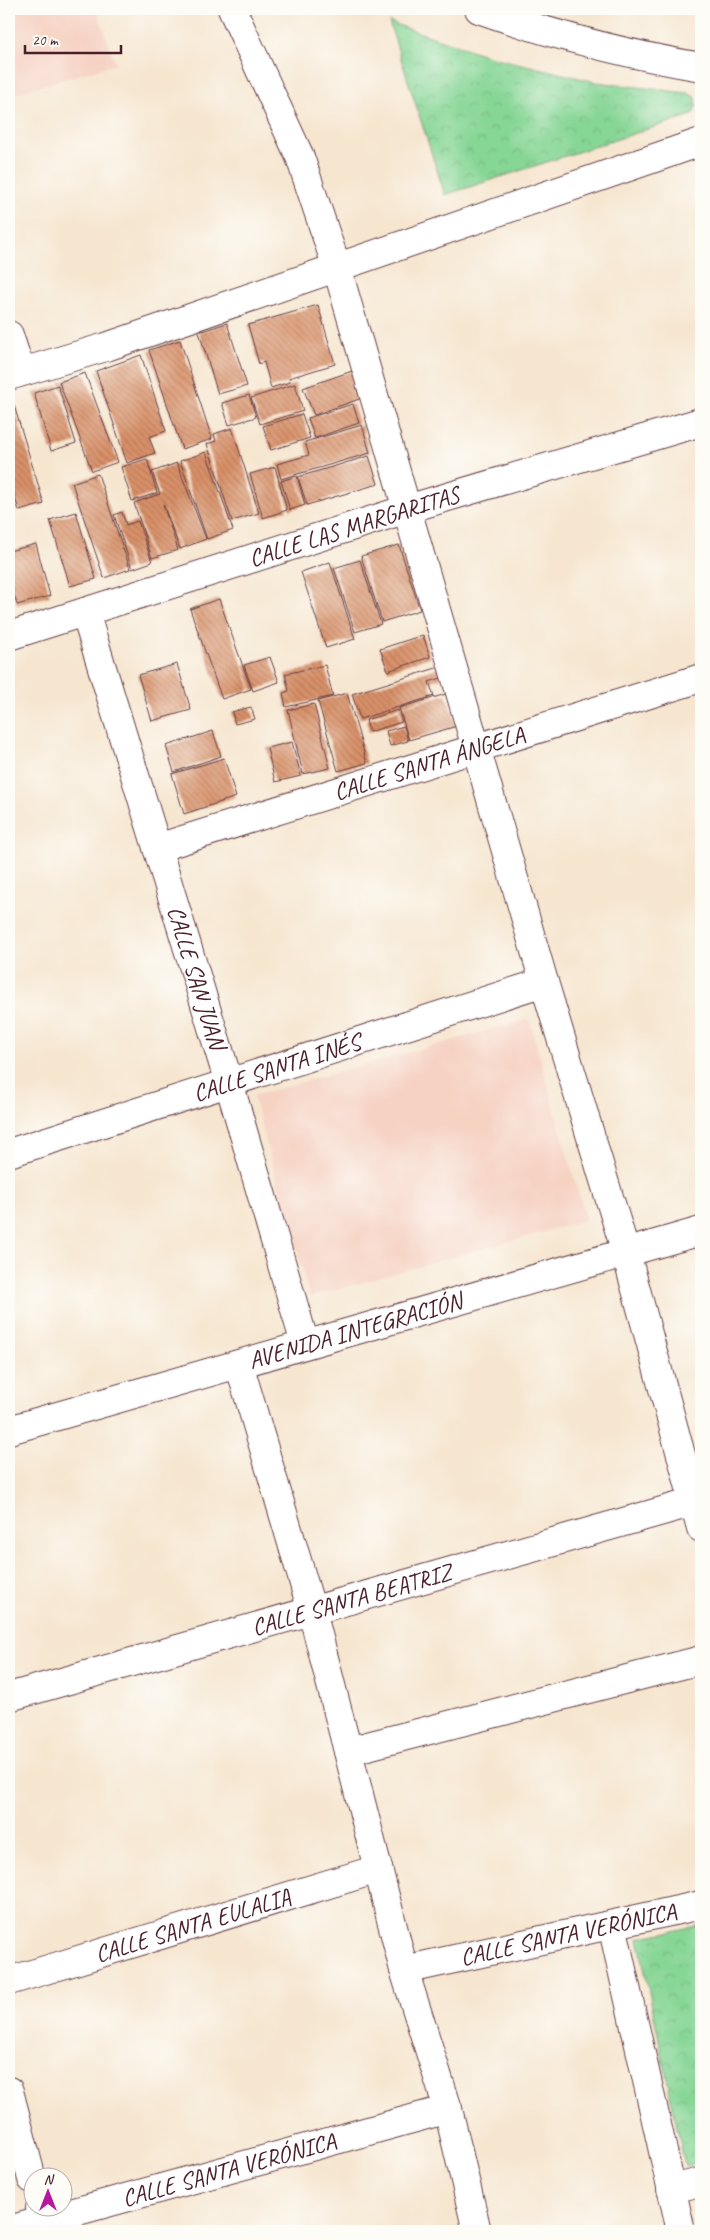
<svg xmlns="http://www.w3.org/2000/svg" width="710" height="2240" font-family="Caveat,sans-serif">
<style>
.built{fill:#f6d2c3}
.park{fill:url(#park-crowns);stroke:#687a60}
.building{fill:url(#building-back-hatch)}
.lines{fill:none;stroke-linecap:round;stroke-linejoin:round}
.minor-casing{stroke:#643d44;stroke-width:30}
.tertiary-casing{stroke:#643d44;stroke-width:30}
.minor{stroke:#fff;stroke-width:28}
.tertiary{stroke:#fff;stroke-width:28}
.labels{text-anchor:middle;stroke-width:4;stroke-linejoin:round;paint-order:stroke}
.street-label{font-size:24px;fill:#4a1f2b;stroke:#fdfcf7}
</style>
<defs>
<pattern id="park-crowns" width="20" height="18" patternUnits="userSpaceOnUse" patternTransform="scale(1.25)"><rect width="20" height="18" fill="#86d695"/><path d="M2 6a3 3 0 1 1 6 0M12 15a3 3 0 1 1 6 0" fill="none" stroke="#75b781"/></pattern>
<pattern id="building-back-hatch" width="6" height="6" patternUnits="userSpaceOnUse" patternTransform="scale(1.25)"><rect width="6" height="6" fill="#d99169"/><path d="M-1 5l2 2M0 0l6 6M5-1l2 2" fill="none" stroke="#b27657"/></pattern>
</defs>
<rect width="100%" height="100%" fill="#fdfcf7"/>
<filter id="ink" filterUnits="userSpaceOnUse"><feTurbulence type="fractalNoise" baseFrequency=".02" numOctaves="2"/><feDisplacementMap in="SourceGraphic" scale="10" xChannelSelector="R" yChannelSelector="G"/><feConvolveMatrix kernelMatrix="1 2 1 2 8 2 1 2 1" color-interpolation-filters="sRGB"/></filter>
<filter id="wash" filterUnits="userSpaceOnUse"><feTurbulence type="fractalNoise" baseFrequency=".0096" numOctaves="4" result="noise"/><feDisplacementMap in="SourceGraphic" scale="20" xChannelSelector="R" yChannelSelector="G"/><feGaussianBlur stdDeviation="1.12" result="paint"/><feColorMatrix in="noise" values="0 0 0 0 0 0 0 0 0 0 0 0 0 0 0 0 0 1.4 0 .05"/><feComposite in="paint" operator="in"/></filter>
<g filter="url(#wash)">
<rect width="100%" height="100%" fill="#f6e6d0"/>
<path class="built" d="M9,9H96L116,64L9,95Z
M529,1019L586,1220L310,1297L253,1096Z"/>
<path class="park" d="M389,22L488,56L596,82L688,93L696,98V107L692,115L445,195Z
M701,1925V2162L685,2166L638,1938Z"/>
<g id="blocks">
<path class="building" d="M318,305L335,364L289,378L290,382L271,388L264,362L259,364L248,325Z
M227,323L247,386L218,394L199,332Z
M180,340L212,439L182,449L149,350Z
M141,355L166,431L149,437L155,453L127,463L96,371Z
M355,370L365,397L314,415L303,388Z
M85,373L118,462L92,471L59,382Z
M295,384L303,411L260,424L251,398Z
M58,385L76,443L51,451L34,393Z
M249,395L256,417L229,425L222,403Z
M13,402L44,504L19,511L9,477V403Z
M353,404L359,423L315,438L308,418Z
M302,414L310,438L271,450L263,426Z
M362,425L370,453L281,479L277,464L309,455L305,442Z
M232,428L259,513L232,521L207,444L216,441L214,434Z
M206,452L233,530L207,539L180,461Z
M369,456L378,484L307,505L298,477Z
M147,459L157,493L132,501L121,467Z
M177,463L206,539L180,549L163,504L178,550L152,558L134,503L160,494L152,472Z
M275,467L287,510L263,518L250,474Z
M98,474L130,569L104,578L72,483Z
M297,476L305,505L290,510L281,481Z
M9,483L15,501L9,503Z
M76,512L96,579L70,586L50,520Z
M122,512L126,525L138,521L152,562L132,569L114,515Z
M36,544L50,596L17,605L9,575V551Z
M399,545L420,610L382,622L361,556Z
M360,560L381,624L355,632L334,568Z
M330,562L355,639L326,648L301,572Z
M9,593L13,604L9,605Z
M219,599L251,689L222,699L190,609Z
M423,635L430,657L388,671L380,649Z
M270,657L279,682L253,691L244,665Z
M177,664L191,710L152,721L138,675Z
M325,665L333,696L286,707L283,693L289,691L285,674Z
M443,666L447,676L429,682L434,696L360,719L352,694Z
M347,693L367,763L338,771L318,701Z
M446,694L457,726L409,740L399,708Z
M314,704L330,768L303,774L288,710Z
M251,707L255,719L235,724L232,712Z
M398,710L402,722L369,732L366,720Z
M404,726L408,741L390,746L386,731Z
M213,731L221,756L174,772L166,746Z
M292,742L301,776L275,782L267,748Z
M224,758L236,797L184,814L172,774Z"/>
</g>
</g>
<g filter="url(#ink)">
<use href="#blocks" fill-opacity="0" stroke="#643d44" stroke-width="1"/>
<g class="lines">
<g class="minor-casing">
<g id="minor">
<path d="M232,9L300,157L337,268L544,982L626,1253L701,1528"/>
<path d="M479,9C552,35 625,54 701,67"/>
<path d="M9,335L21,372"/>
<path d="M9,376L109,346L701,142"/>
<path id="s1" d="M85,612L229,1083L305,1344"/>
<path id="s2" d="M9,636L407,509L701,422"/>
<path id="s3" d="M157,848L701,678"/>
<path id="s4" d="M9,1153L544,982"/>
<path d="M239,1364L312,1611L404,1970L448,2109L477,2231"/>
<path id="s5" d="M9,1697L694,1502"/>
<path d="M348,1751L701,1660"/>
<path d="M612,1925L681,2231"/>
<path id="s6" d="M404,1970L701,1905"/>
<path id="s7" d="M9,1981L378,1869"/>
<path d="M671,2189L701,2182"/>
<path id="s8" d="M9,2230L448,2109"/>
</g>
</g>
<g class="tertiary-casing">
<g id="tertiary">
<path id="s9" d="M9,1430L701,1231"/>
<path d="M9,2091L32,2179"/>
<path d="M40,2208L47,2231"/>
</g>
</g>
<use href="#minor" class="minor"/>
<use href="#tertiary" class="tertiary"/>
</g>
</g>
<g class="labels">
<g class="street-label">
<text dy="8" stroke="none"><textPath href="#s2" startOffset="362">CALLE LAS MARGARITAS</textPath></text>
<text dy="8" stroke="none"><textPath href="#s3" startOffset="285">CALLE SANTA ÁNGELA</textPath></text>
<text dy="8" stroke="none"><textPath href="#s1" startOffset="382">CALLE SAN JUAN</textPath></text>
<text dy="8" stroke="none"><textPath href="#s4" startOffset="281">CALLE SANTA INÉS</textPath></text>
<text dy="8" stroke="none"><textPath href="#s9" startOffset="360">AVENIDA INTEGRACIÓN</textPath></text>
<text dy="8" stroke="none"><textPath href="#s5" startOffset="356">CALLE SANTA BEATRIZ</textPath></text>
<text dy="8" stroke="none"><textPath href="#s7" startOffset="192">CALLE SANTA EULALIA</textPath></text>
<text dy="8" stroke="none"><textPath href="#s6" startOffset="168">CALLE SANTA VERÓNICA</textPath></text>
<text dy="8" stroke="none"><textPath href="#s8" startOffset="228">CALLE SANTA VERÓNICA</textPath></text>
</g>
</g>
<rect width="710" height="2240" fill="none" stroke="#fdfcf7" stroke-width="30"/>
<g transform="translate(48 2192)"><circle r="24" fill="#fdfcf7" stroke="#b5a4a5"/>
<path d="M0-4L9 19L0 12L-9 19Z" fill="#b5179e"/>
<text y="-8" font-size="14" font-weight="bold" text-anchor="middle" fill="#4a1f2b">N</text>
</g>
<path d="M25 45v8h96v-8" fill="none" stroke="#4a1f2b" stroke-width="2.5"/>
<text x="32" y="45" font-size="15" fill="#4a1f2b" stroke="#fdfcf7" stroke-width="4" paint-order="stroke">20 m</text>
</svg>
